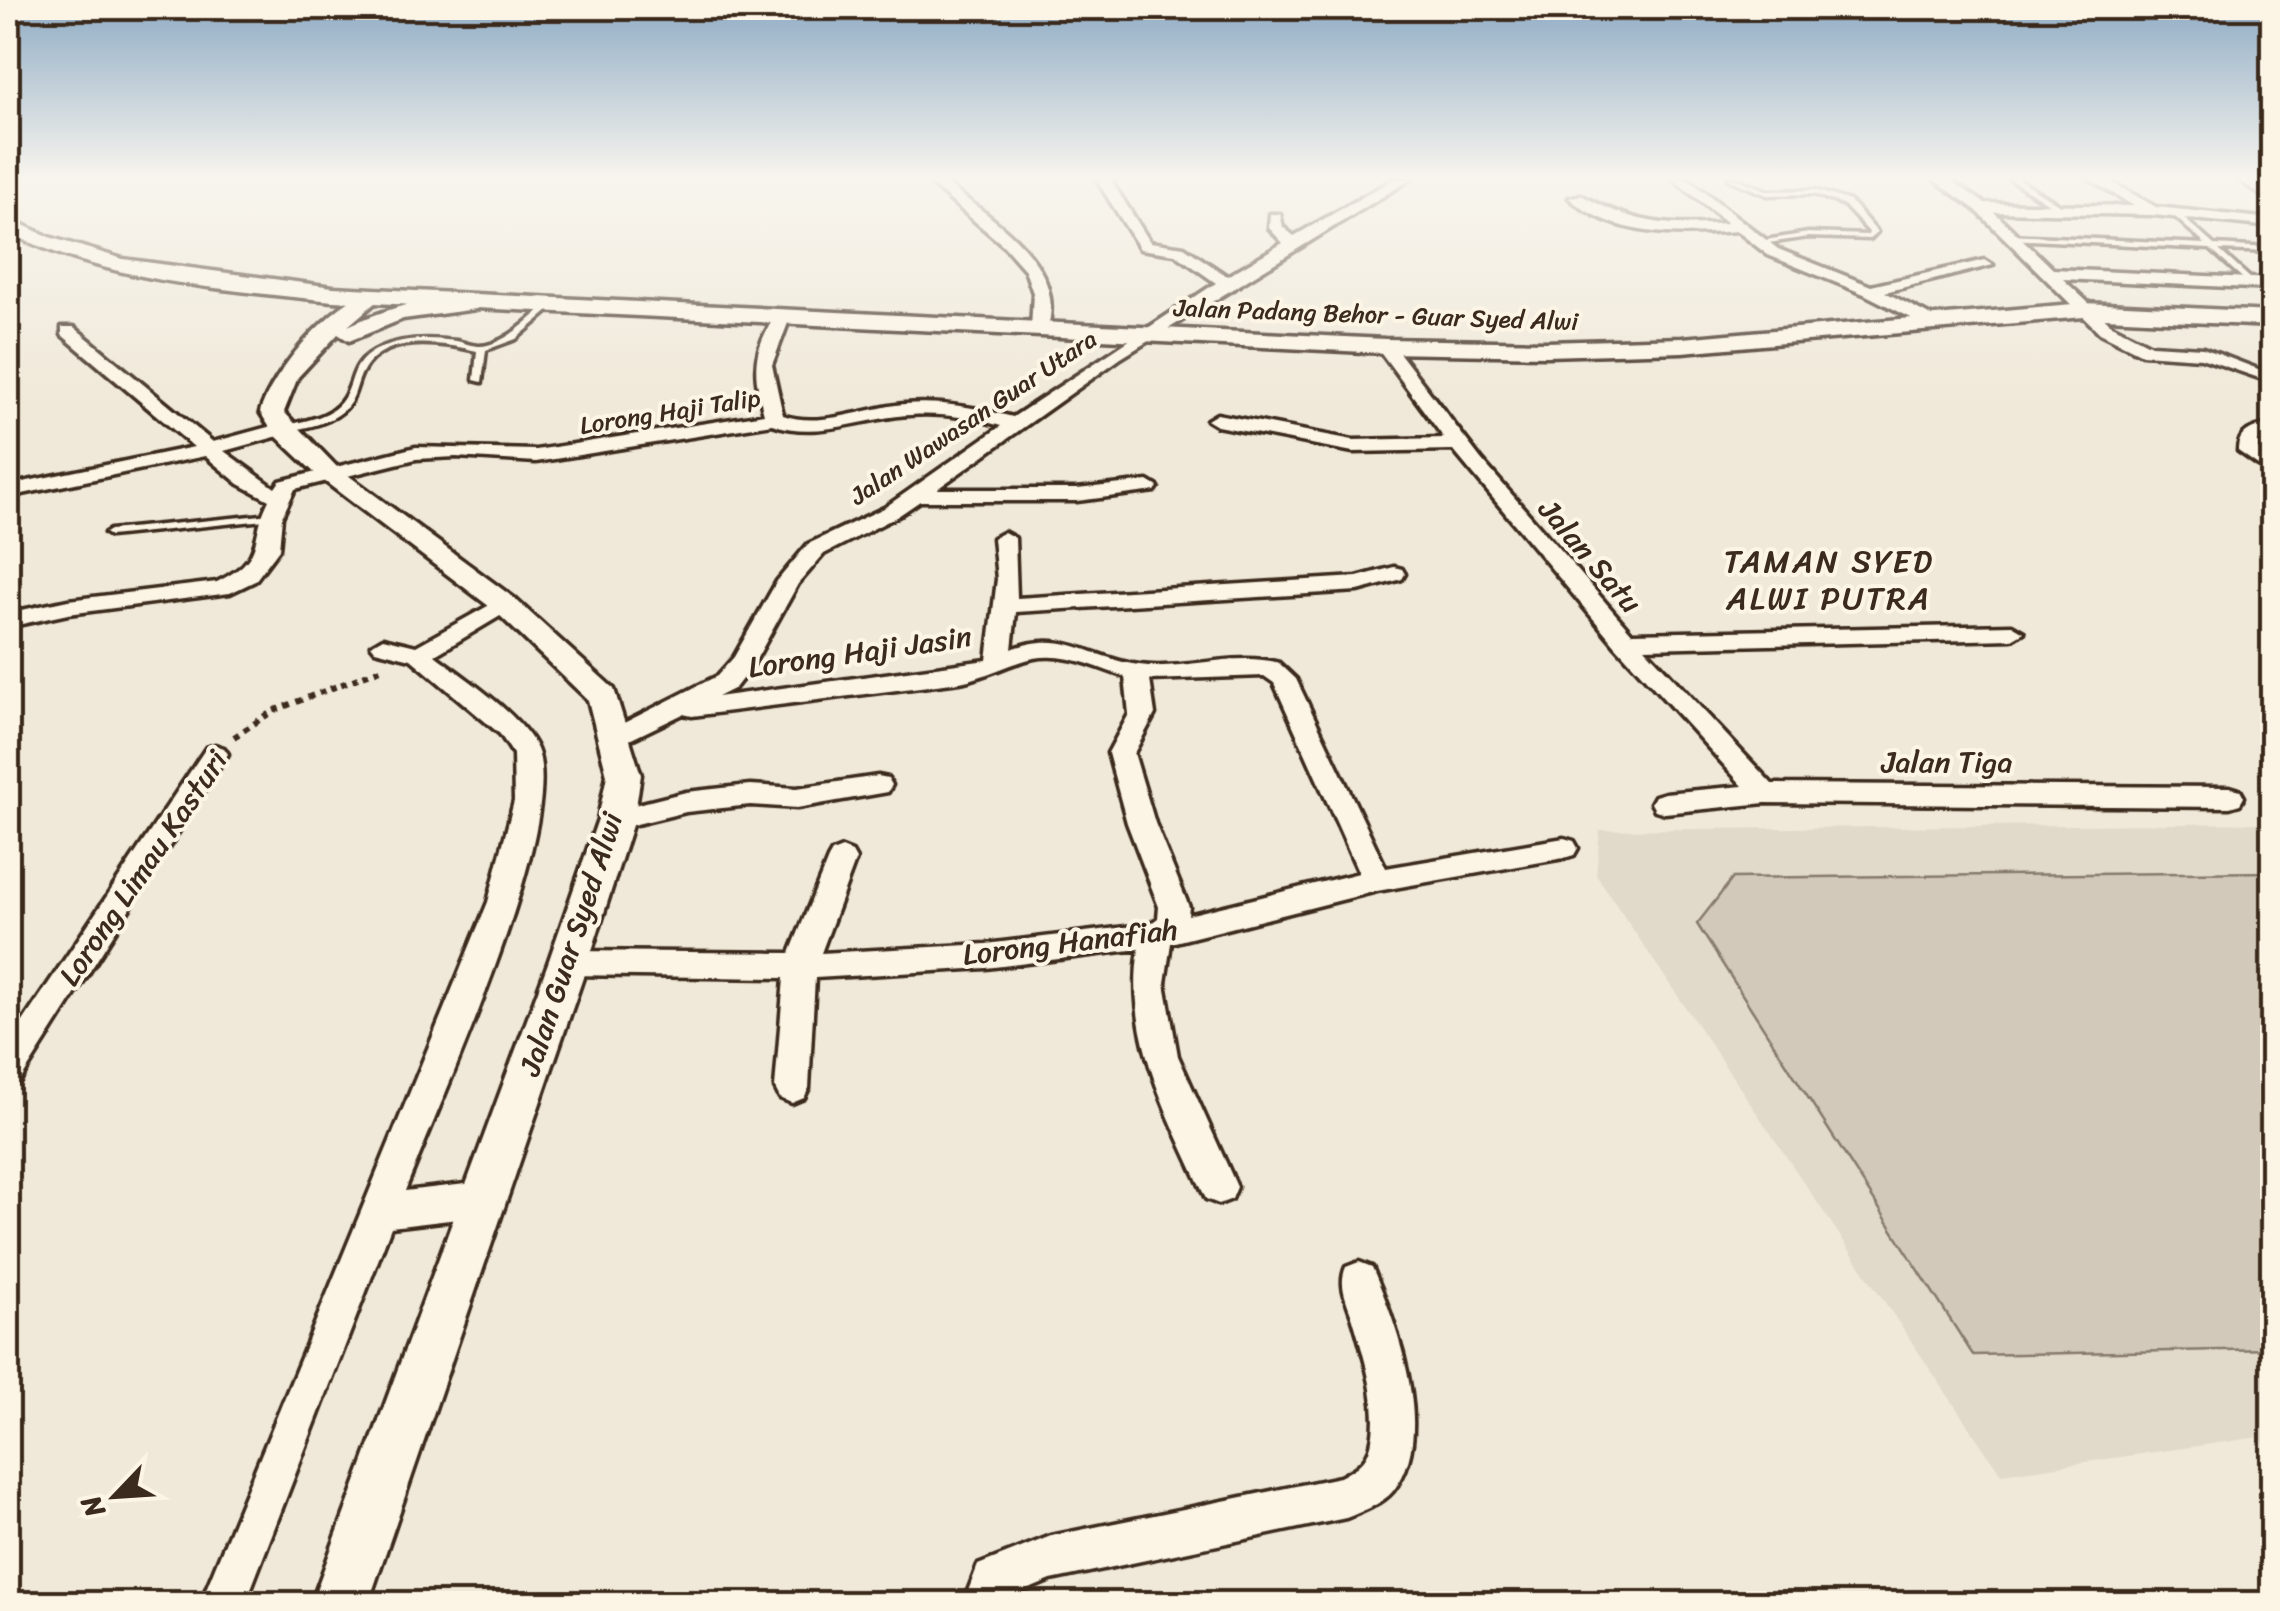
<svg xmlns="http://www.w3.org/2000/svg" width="2280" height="1611" font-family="Sriracha,sans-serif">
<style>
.built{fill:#e1d9c9}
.green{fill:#d2c9ba;stroke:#867a6c;stroke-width:2.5}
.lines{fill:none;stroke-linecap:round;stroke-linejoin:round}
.service-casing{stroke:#3b2a1e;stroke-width:7}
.minor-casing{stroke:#3b2a1e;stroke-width:7}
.tertiary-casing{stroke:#3b2a1e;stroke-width:7}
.secondary-casing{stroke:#3b2a1e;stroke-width:7}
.path{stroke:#3b2a1e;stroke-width:6;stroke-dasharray:6 6;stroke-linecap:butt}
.service{fill:#fcf5e5;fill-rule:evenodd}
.minor{fill:#fcf5e5;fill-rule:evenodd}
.tertiary{fill:#fcf5e5;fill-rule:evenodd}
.secondary{fill:#fcf5e5;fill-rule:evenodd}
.labels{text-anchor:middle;stroke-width:8;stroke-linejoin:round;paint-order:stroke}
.far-street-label{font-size:25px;fill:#3b2a1e;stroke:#fcf5e5}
.street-label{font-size:30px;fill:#3b2a1e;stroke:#fcf5e5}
.neighbourhood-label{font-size:32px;letter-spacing:2.5px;fill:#3b2a1e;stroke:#fcf5e5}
</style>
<rect width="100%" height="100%" fill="#f0e9d9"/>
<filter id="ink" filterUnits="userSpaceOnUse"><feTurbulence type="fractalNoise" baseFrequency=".01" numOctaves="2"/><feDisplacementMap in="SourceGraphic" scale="20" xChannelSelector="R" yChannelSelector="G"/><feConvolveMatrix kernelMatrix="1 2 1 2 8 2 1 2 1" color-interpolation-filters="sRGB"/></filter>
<g filter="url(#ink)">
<path class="built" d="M2272,823V1460L2260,1437L2001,1474L1596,875L1600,830Z"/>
<path class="green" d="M2272,872V1349L1973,1355L1697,924L1733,878Z"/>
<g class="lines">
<g class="service-casing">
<path id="service" d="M1728,179H1737L1768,191L1815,190L1850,201L1877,232L1870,239L1808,237L1756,245V241H1759L1808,233L1868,235L1869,232L1844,205L1814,194L1767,195Z
M2010,179H2018L2068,210L2061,212Z
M2176,211L2214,245L2272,248V252L2219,250L2251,279L2252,281L2248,283L2210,249L2009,239L2005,237L2009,235L2205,244L2173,215L2172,213Z
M550,302L557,304L516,339L486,350L482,382L474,380L477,351C443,343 384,333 363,371C356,383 356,397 347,407C332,424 304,428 283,432L278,429C297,420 326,421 341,402C357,382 347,363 380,348C403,337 431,338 456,341C463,342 471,346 479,346C504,346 532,317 550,302Z
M271,514L276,517L275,519L110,536L105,533L110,530Z"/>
</g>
<g class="minor-casing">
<path id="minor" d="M925,179H940C985,215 1072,263 1046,333L1031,329L1033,293L1025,270L1003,245Z
M1096,179H1110L1150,242L1184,247L1227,276L1283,243L1269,228L1270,214H1280L1283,227L1294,236L1394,179H1411L1121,358L937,489H1077L1148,481L1158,487L1155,491L1077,501H920L898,516L824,554L798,584L753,665L735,688L717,697L987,660L997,579L993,538L1004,532L1015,538L1017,598L1357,577L1394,567L1402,569L1405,574L1402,579L1358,591L1016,612L1012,649C1065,628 1092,659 1139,665C1184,671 1235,651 1279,663L1296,679L1386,868L1564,838L1574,841L1578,848L1574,855L1564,858L1377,891L1171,943L1165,983L1178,1056L1237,1187L1232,1199L1219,1204L1206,1199C1171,1120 1124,1038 1139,949L986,968L815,978L809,1088L804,1098L792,1103L780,1098L775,1088L784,978L568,975L557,972L553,963L557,954L568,951L790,953L828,859L832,852L842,848L852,852L856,859L821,953L986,944L1150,924L1158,918L1159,907L1127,823L1108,753L1129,714L1125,677C1096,667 1066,652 1034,658C1010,663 986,677 960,682L692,716L683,714L617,746L604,737L608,731L717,676L734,657L777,581L808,544L884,508L1001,426C968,416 931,412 898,416C857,421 813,439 772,424L536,462L456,457L416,459L295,489L282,517L279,549L255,581L230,593L68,614L8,627V613L68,600L217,582C268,557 248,541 269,500L239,484L205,456L8,497V485L194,447L62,335V327H74L213,442L283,423L290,425V433L224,451L275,488L280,481L416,447L536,450L764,414C755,380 751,359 768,328C773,319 774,314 783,310L791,315L772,365L783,415C820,429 867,407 905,404C941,401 978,408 1013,417L1216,283L1175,254L1140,249ZM1264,676L1274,683L1359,873L1188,915L1189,907L1155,823L1134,753L1155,714L1150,680Z
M1673,179H1688L1778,249L1871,286L1985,260L1993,265L1885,292L1935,318V326L1929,327L1864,294L1768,255L1737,231C1681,236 1614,238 1569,198L1581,195C1634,224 1668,227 1727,223Z
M1933,179H1949L1984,203L2134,206L2089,179H2106L2156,207L2272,219V227L2153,215L1994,212L2053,269L2272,279V289L2063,279L2112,325L2151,345L2203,348L2271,374L2262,379L2201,358L2142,354L2100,333L1976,210Z
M2238,179H2254L2272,193V203Z
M1385,341L1391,342L1481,459L1632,633L2012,625L2024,632L2012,639L1645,648L1772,784L2230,787L2240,790L2244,797L2240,804L2230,807L1765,803L1665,813L1655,810L1651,803L1655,796L1665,793L1743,786L1616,646L1453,450L1353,452L1217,426L1207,420L1217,414L1353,440L1444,438L1376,346Z
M2272,423V435L2258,442V449L2268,459L2258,465L2238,451C2238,430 2254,427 2272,423Z
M504,597L516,604L512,609L435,655C463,677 530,720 539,755C561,840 440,1101 405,1191L483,1182L496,1187L501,1199L496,1211L483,1216L391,1227L245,1604H200L488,902L514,801L513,754L500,734L411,659L375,650L371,645L383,638L416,646Z
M215,745L224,748L228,754L20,1081L8,1085V1044L206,748Z
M878,776L888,778L892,785L888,792L797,808L750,805L686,812L616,829L606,826L602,819L606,812L686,792L750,785L797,788Z
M1359,1262L1372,1267C1397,1325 1438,1435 1393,1491C1382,1504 1361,1512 1346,1518L1051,1580L1010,1597L1008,1604H963L978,1565L1051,1536L1340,1477C1351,1471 1364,1464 1369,1451C1383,1413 1364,1357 1353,1319C1347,1301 1338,1285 1346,1267Z"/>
</g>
<g class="tertiary-casing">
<path id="tertiary" d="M373,290L383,296L348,326C374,313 463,282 486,303L476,309L403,319L349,341L338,334L298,377L284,412L337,467L514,598L614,689L641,775L634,819L588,963L368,1604H311L548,963L598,819L607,775L588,700L494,610L319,477L274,434L260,412C273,371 331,302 373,290Z"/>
</g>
<g class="secondary-casing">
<path id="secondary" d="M8,218L49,237L123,259L333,287L1385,339L1546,342L1682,338L2084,303L2272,312V326L2084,317L1682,352L1546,356L1385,353L333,301C223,289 108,282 8,232Z"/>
</g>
<path class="path" d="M234,737L273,711L381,669"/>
<use href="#service" class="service"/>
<use href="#minor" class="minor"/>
<use href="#tertiary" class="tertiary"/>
<use href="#secondary" class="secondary"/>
</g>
</g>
<linearGradient id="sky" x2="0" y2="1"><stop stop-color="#8facc5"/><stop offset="0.44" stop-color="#f8f5ee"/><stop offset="1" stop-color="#f8f5ee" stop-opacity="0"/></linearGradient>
<rect width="2280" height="404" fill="url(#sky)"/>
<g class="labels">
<g class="far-street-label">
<text transform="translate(1376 314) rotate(2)" y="9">Jalan Padang Behor - Guar Syed Alwi</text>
<text transform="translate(670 411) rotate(-9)" y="9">Lorong Haji Talip</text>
<text transform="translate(973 417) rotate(-34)" y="9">Jalan Wawasan Guar Utara</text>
</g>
<g class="street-label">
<text transform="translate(1590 556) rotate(49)" y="10">Jalan Satu</text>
<text transform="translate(860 652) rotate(-8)" y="10">Lorong Haji Jasin</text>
<text x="1947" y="772">Jalan Tiga</text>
<text transform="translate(143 868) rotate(-56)" y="10">Lorong Limau Kasturi</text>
<text transform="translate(1070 942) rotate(-7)" y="10">Lorong Hanafiah</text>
<text transform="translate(571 944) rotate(-72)" y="10">Jalan Guar Syed Alwi</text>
</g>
<g class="neighbourhood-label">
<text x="1829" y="572">TAMAN SYED<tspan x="1829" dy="37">ALWI PUTRA</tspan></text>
</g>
</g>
<rect width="2280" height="1611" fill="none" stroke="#fcf5e5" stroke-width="40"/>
<rect x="20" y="20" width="2240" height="1571" fill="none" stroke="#3b2a1e" stroke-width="4" filter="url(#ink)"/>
<g transform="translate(115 1496) rotate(245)" stroke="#fcf5e5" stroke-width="8" paint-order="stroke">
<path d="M0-8L18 38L0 25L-18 38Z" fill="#3b2a1e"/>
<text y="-15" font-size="28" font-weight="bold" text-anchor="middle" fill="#3b2a1e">N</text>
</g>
</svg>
